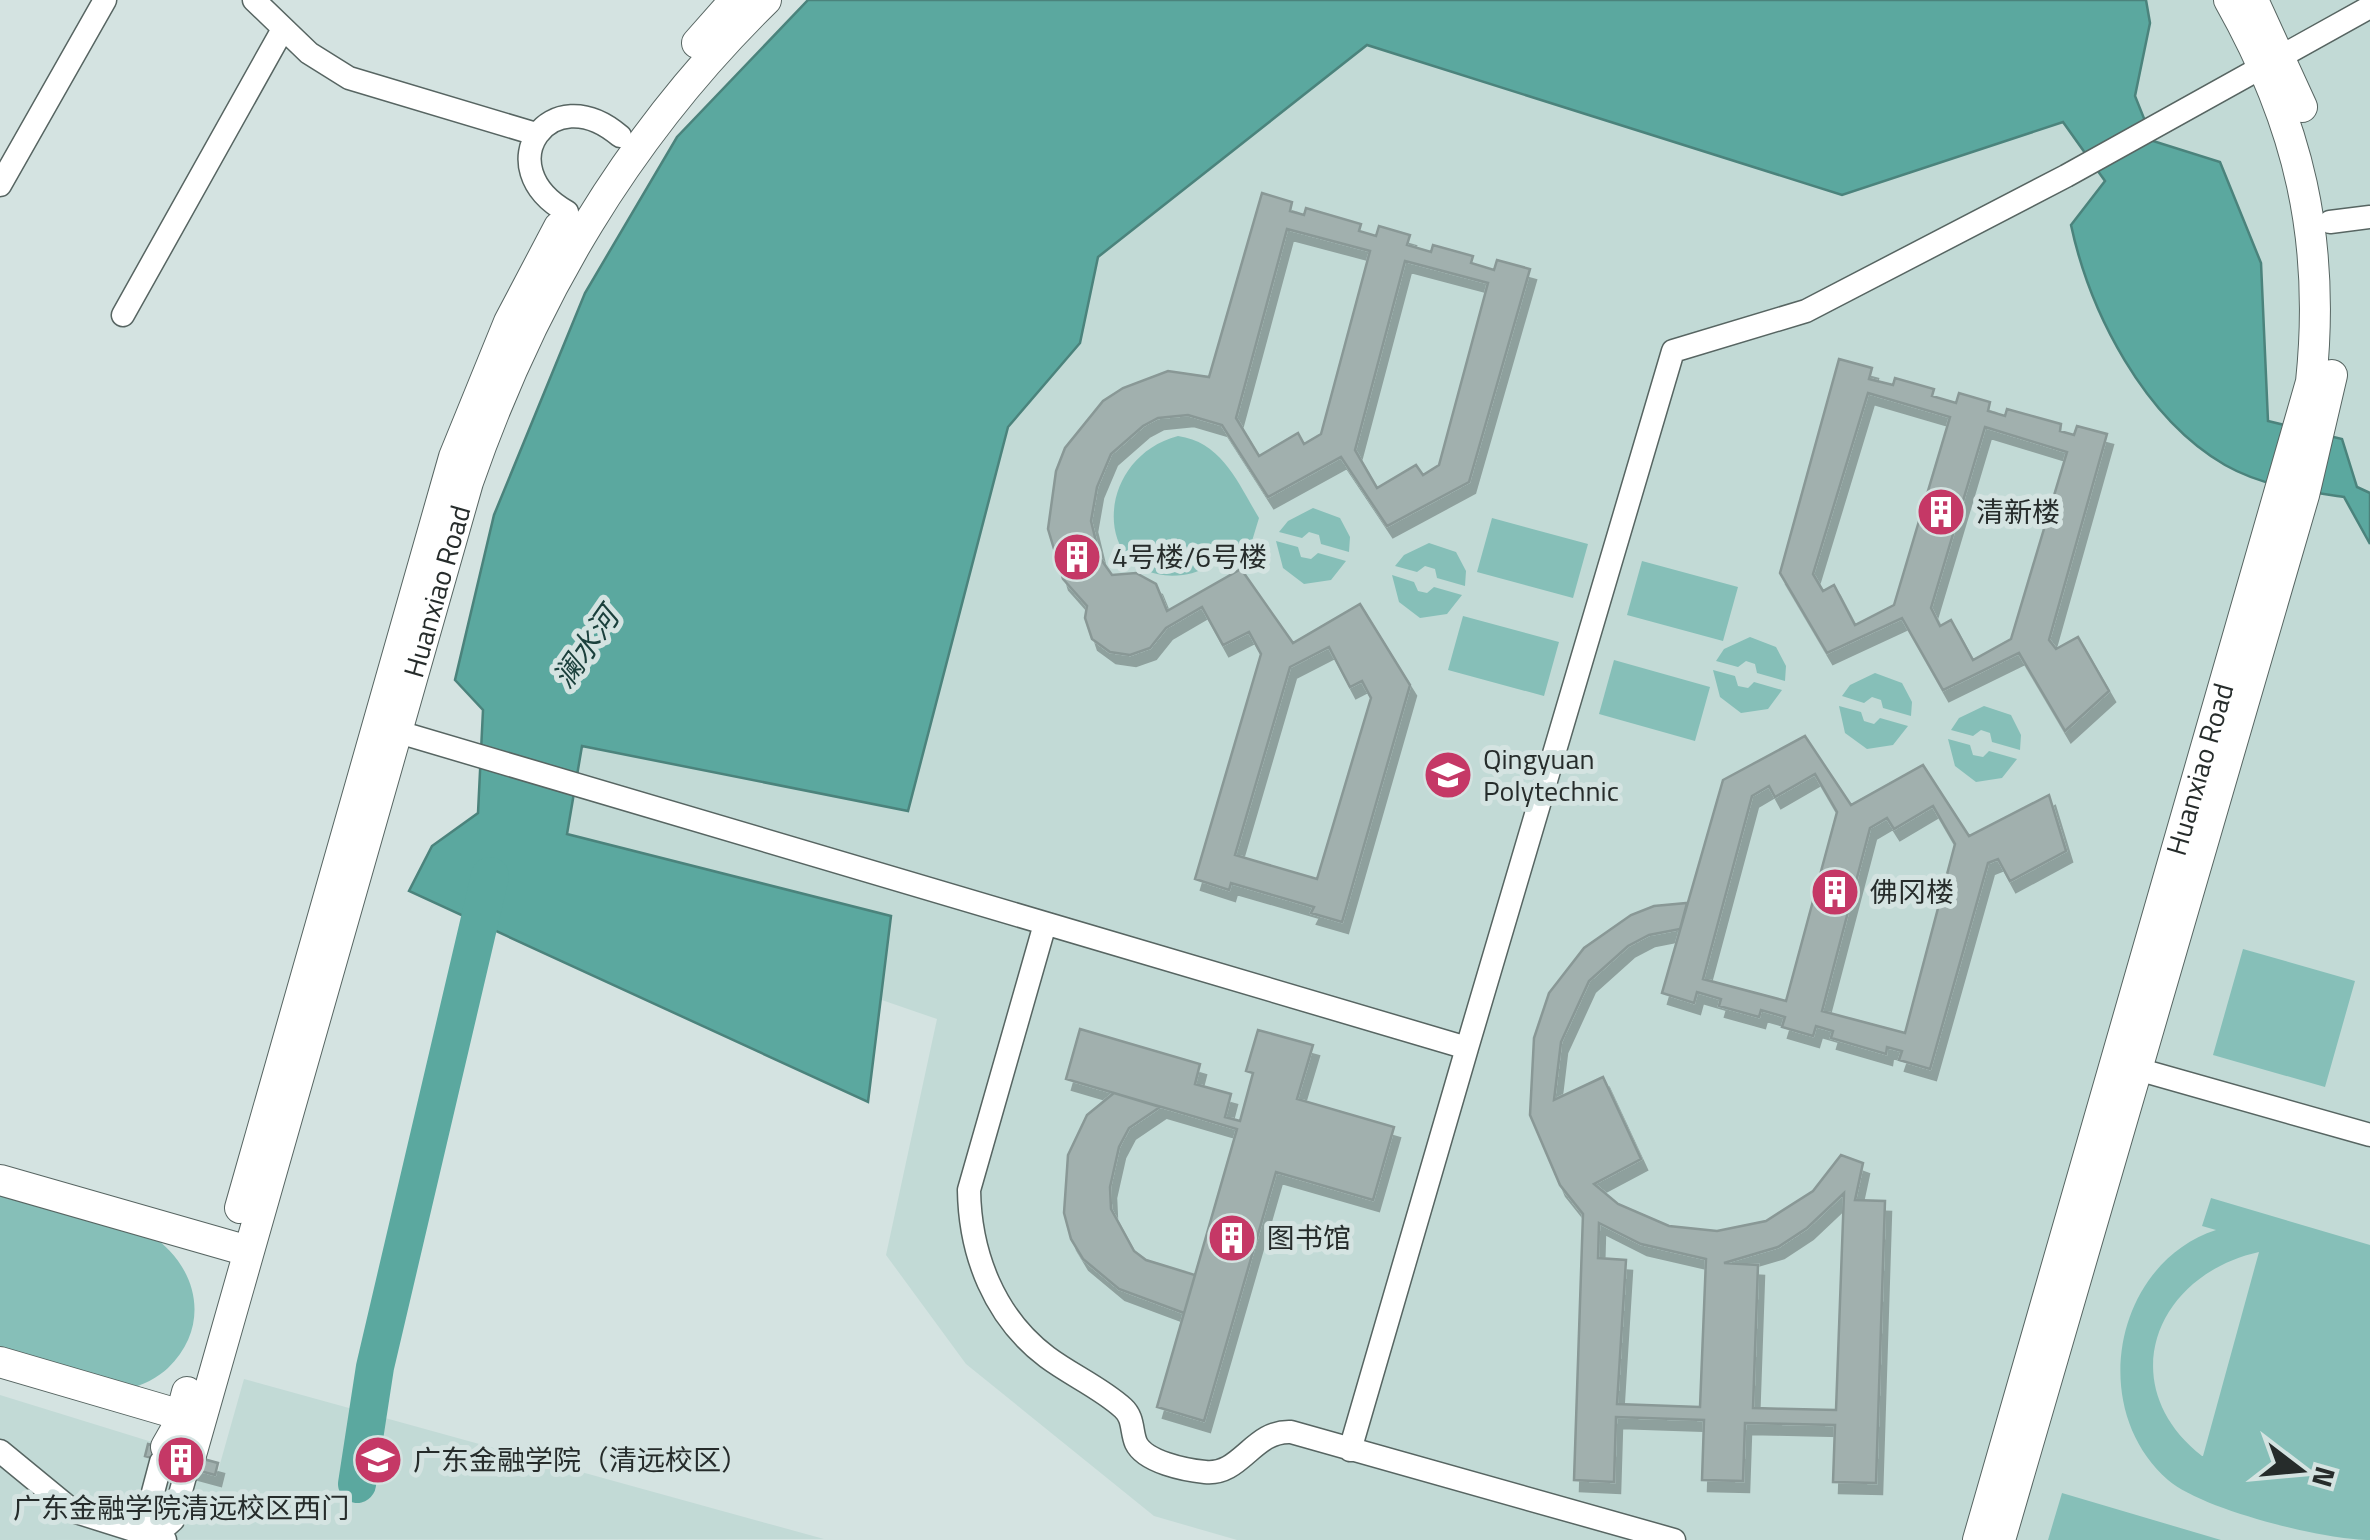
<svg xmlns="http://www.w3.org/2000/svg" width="2370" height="1540" font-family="'Titillium Web','Noto Sans SC',sans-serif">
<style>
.built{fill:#c2dad6}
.green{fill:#86bfb8;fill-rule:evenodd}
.water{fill:#5ba89f;stroke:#4b837c;stroke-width:2.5}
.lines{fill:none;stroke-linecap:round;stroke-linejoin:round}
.river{stroke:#5ba89f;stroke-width:38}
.building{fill:#a1b0ae;stroke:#899896;stroke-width:2.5;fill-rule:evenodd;filter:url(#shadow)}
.street-casing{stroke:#576562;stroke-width:25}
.secondary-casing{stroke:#576562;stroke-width:32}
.street{stroke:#fff;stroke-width:22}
.secondary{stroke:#fff;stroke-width:30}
.labels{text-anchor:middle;stroke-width:10;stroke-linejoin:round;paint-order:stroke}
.poi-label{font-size:28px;fill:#262c2b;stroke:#d4e3e1;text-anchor:start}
.street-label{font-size:28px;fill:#262c2b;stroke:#d4e3e1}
.water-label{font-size:30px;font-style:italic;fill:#1b403c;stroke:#d4e3e1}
</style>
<defs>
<filter id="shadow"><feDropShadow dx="6" dy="11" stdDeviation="0" flood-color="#0004"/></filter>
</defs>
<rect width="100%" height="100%" fill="#d4e3e1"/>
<path class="built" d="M1099,0H2370V1540H1237L1154,1516L966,1364L886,1255L937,1019L515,874L537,675Z
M244,1379L824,1539L0,1540V1395L152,1442L151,1453L218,1471Z"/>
<path class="green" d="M1178,436C1222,442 1238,483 1259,518L1252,541C1231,553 1207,572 1183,575C1092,586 1091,459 1178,436Z
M1313,508L1340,518L1350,537L1349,552L1321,544L1319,535L1309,532L1302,538L1279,532L1288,521Z
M1492,518L1588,544L1573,598L1477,572Z
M1276,541L1298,547L1301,557L1311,559L1318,553L1346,561L1331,580L1304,584L1283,568Z
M1429,543L1456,552L1466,571L1465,586L1437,578L1435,569L1425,566L1417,572L1395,566L1404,555Z
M1642,561L1738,587L1723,641L1627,615Z
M1392,575L1414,582L1418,591L1427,593L1434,587L1462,595L1447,614L1420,618L1399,602Z
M1463,616L1559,642L1544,696L1448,670Z
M1750,637L1776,647L1786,666L1785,681L1757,673L1755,664L1746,661L1738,667L1716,661L1724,649Z
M1614,660L1710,687L1695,741L1599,714Z
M1713,670L1735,676L1738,686L1748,688L1754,682L1782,690L1768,709L1741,713L1720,697Z
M1875,673L1902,683L1912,702L1911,716L1883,708L1881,700L1872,697L1864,703L1842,696L1850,685Z
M1839,706L1861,712L1864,721L1874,724L1880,718L1908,726L1893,745L1867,749L1845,733Z
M1984,706L2011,715L2021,735L2020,750L1992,742L1990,733L1981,730L1973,736L1951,730L1959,718Z
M1948,739L1970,745L1973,755L1983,757L1989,751L2017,759L2002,778L1976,782L1955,766Z
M2243,949L2355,981L2325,1087L2213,1055Z
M0,1190L148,1233C197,1264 213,1324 168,1368C158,1377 142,1387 127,1388C100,1389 30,1364 0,1356Z
M2211,1198L2370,1245V1540C2324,1540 2203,1510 2168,1480C2086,1408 2115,1263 2216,1230L2202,1226ZM2259,1252L2203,1456H2202C2112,1385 2155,1275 2259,1252Z
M2062,1493L2221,1540H2048Z"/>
<path class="water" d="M808,0H2146L2150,23L2135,96L2153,141L2220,162L2261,263L2268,421L2342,439L2357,487L2370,493V544L2344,497C2303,491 2262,486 2225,465C2144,418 2090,313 2071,225L2105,181L2063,122L1842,195L1367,45L1098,257L1080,343L1008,427L908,811L582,746L567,834L891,916L868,1102L409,891L432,846L478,813L483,710L455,680L494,515L585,293L677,137Z"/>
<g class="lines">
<path class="river" d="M357,1484L375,1367L490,876"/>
</g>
<path class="building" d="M1262,193L1292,202L1290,211L1304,215L1306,208L1361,224L1359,231L1376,236L1379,226L1410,235L1407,245L1431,252L1433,245L1473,256L1471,263L1494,270L1497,260L1530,269L1469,482L1387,526L1341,457L1268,497L1222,425L1188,415L1158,418L1143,426L1111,454L1097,487L1091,521L1100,558L1112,575L1136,573L1156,584L1167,611L1241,569L1293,643L1360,604L1410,685L1342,922L1311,913L1314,907L1231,883L1229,890L1195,879L1261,654L1249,632L1223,645L1202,607L1166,628L1150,648L1130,655L1110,652L1092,639L1085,618L1087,606L1063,579L1048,529L1056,471L1065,448L1103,401L1123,388L1168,371L1209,377ZM1287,229L1370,251L1321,434L1304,444L1298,433L1259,456L1236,418ZM1405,261L1488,283L1439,465L1423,475L1416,465L1377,488L1355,450ZM1329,647L1350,687L1362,681L1371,698L1317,879L1235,855L1290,667Z
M1839,359L1872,368L1869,379L1893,385L1895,378L1934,389L1932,396L1956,403L1959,393L1990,402L1988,411L2005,416L2007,409L2061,424L2060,431L2074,435L2077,426L2107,434L2049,640L2056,649L2078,637L2109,691L2065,731L2019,653L1943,690L1902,618L1827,653L1780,573ZM1868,393L1950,417L1894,605L1855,625L1834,585L1823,591L1813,574ZM1985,427L2067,452L2011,639L1973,660L1951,620L1940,626L1931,608Z
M1805,736L1851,805L1923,765L1969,836L2049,795L2066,851L2010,881L1998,859L1988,863L1930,1069L1899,1060L1902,1051L1887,1047L1886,1054L1831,1038L1833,1031L1816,1026L1813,1036L1782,1027L1785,1017L1761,1010L1759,1017L1719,1006L1721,999L1697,992L1694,1003L1662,993L1723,780ZM1815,774L1837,812L1786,1001L1703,979L1752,796L1769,786L1775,797ZM1933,806L1955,844L1905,1033L1822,1011L1870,828L1887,818L1894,829Z
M1687,903L1680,929L1649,935L1628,946L1589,981L1561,1042L1554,1100L1603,1077L1641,1159L1594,1184L1618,1204L1669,1226L1717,1231L1766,1221L1813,1191L1841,1155L1863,1163L1855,1200L1885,1201L1876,1483L1833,1482L1835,1425L1745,1423L1743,1481L1702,1480L1704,1420L1616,1417L1614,1482L1574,1480L1583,1214L1560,1185L1530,1115L1534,1038L1549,993L1584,948L1631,915L1654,906ZM1844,1193L1836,1410L1753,1408L1758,1265L1724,1263L1778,1247L1807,1228ZM1599,1223L1641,1244L1706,1259L1700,1407L1617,1404L1626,1260L1598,1258Z
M1080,1029L1200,1064L1195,1084L1231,1094L1225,1117L1240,1121L1253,1073L1246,1071L1258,1030L1313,1045L1297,1099L1394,1127L1373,1200L1276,1172L1204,1421L1157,1407L1237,1129L1066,1079Z
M1114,1093L1160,1107L1129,1128L1119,1147L1110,1187L1111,1209L1134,1251L1146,1260L1195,1275L1184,1313L1119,1289L1083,1259L1071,1239L1064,1213L1068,1155L1087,1115Z
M148,1444L218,1463L215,1475L145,1456Z"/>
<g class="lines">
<g class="street-casing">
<path id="street" d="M254,0L309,53L349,78L536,134
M0,185L105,0
M567,212C487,167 550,76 620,136
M2330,222L2370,217
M123,315L283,29
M385,728L1467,1048L1350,1450
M1045,924L969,1190C970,1254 994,1317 1047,1357C1071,1375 1101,1388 1123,1408C1134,1418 1131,1431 1136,1443C1145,1462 1185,1470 1205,1472C1241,1476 1253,1430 1291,1432L1674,1540
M1467,1048L1673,351L1806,311L2066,176L2370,7
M2123,1065L2370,1135
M0,1451L73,1511L165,1540
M161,1462L148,1511L156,1535L173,1520L187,1469"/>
</g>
<g class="secondary-casing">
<g id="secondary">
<path d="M2253,0L2302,107"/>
<path d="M697,43L735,0"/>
<path d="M0,1180L248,1251"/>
<path d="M240,1208L454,457L509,322L559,227"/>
<path d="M0,1362L181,1415L199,1411"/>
<path d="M166,1447L178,1426L187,1392"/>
<path id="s1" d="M191,1455L468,482C532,298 626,137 766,0"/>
<path id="s2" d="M1978,1540L2311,382C2326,240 2299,124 2229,0"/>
<path d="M2000,1540L2304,495L2332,375"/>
</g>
</g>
<use href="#street" class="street"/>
<use href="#secondary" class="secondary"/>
</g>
<defs>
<g id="building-disc" transform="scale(2.5)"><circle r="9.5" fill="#c53866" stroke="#d4e3e1"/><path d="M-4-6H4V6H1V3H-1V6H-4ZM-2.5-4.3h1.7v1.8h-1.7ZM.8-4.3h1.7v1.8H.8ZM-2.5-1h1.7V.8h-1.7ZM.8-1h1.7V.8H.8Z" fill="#fff"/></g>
<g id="university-disc" transform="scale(2.5)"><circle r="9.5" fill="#c53866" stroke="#d4e3e1"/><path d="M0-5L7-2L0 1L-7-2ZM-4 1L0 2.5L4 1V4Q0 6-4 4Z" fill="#fff"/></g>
</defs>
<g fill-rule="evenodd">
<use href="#building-disc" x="1941" y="512"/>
<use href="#building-disc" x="1077" y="557"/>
<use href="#university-disc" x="1448" y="775"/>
<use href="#building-disc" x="1835" y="892"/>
<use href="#building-disc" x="1232" y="1238"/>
<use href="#building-disc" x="181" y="1460"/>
<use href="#university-disc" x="378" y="1460"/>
</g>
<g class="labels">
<g class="poi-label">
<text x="1976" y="522">清新楼</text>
<text x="1112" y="567">4号楼/6号楼</text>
<text x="1483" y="769">Qingyuan<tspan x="1483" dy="32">Polytechnic</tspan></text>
<text x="1870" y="902">佛冈楼</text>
<text x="1267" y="1248">图书馆</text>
<text x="413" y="1470">广东金融学院（清远校区）</text>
<text x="181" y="1518" text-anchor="middle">广东金融学院清远校区西门</text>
</g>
<g class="street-label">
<text dy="10" stroke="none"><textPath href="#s1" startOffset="898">Huanxiao Road</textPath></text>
<text dy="10" stroke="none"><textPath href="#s2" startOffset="802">Huanxiao Road</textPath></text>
</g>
<g class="water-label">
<text transform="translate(586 648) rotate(-55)" y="10">澜水河</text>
</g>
</g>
<g transform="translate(2300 1470) rotate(106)" stroke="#d4e3e1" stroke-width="8" paint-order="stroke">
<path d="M0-8L18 38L0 25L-18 38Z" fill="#262c2b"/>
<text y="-15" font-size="28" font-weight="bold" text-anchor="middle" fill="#262c2b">N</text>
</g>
</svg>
